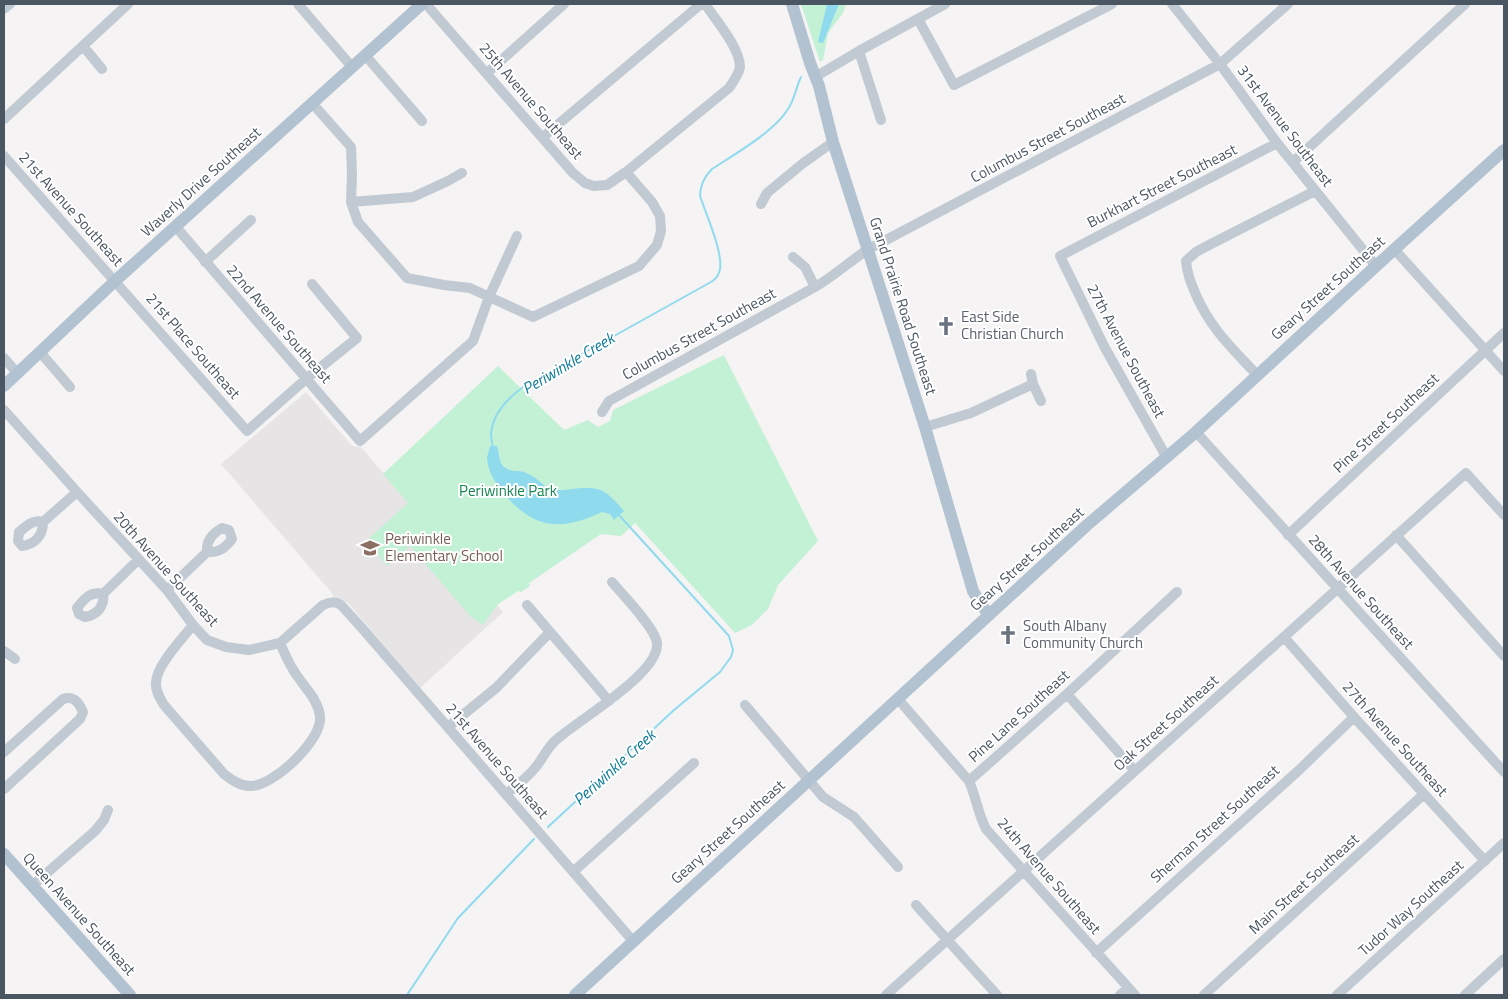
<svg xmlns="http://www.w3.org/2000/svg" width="1508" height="999" font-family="'Titillium Web',sans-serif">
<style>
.education{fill:#e6e4e5}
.green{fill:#c3f1d5}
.water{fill:#90daee}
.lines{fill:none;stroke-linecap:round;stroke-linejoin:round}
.stream{stroke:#90daee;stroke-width:2}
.minor{stroke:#c1cad2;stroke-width:10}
.major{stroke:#b3c2d1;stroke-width:12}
.labels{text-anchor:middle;stroke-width:4;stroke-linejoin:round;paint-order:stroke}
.street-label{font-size:15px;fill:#4a5661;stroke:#fff}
.worship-label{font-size:15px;fill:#5b616d;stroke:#fff;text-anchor:start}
.park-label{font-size:15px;fill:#17864f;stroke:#fff}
.education-label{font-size:15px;fill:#785e54;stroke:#fff;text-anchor:start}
.water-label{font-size:16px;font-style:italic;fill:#0c7c9b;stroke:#fff}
</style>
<rect width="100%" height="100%" fill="#f5f3f3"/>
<path class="education" d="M306,392L351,445L357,447L360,446L503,612L420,688L349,604L342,599L334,597L331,592L221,464Z"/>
<path class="green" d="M801,4H846L843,13L828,33L823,60L820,62Z
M724,355L818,541L778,585L768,609L752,625L735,633L635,523L621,536L601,534L529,583L530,586L521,592L518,591L497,605L483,625L470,616L410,546L387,566L366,541L408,503L383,474L498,366L564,430L588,420L598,427L610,421L613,410Z"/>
<path class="water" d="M827,4H839L823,43L818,42Z
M490,446H497C501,461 498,468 515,471C518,471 523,471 526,473C536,476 542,486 552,489C559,491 565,490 572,489C601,486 605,489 624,511L614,520L610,514L602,512C583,521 563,528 542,522C520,516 487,482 487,457C488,454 489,450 490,446Z"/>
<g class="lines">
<path class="stream" d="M493,449C492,443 491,438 491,433C493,412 510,396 526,385L711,282C716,279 719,275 720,269C723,252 706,214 700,196C700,185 704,177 712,169C735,154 774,132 788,109C795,99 796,87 801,77
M548,827L674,710L720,672L731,657L733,650L729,636L618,514
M407,995L458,918L534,839"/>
<path class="minor" d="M298,4L352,67
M426,4L573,173L585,183L594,186L607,185L626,172L729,88C733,82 739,74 740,67C740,48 716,20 705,4
M1172,4L1220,64L1277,143L1376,266
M4,9L10,4
M918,19L954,85L1112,4
M83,46L102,69
M859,51L881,120
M365,55L422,121
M487,73L564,4
M815,77L859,51L945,4
M312,103L351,147L352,175L351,202L358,222L407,278L444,285L470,288L533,317L639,266L657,245L661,231L660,216L652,202L626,172
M4,119L128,4
M543,137L701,4
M4,156L247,431L306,379L357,338L312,284
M1293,162L1465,4
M351,202L413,197L448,181L462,173
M761,204L767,193L802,164L833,142
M176,227L360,441L473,341L489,297L517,236
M1395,250L1504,371
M793,257L805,267L815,287
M205,262L251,220
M40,352L70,387
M4,358L18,374
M1031,374L1033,384L1041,401
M1257,375C1232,348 1211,329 1196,295C1191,283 1187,274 1186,261L1196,252L1211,244L1315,191
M4,410L77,492L167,590L193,625L207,640L226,647L249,650L280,643L323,605C330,602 335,601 341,605L361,627L633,941
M602,412L609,401L815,287C834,276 849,262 867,250L1220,64L1288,4
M925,427L971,413L1033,384
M1196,432L1504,772
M1167,458L1105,348L1060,256L1277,143
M43,522C33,519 27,526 19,532L18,541L22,546C36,544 43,535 43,522L77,492
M1288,535L1504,333
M1396,535L1504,656
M167,590L207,552C219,553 225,548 232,539L229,530L222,528C213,533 206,541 207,552
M103,594C90,591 84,599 77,608L79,614L85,617C97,615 105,606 103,594L138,560
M527,605L609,701
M193,625C182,639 157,665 156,682C155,691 160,698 164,705L224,774C232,780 241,787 252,786C274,785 323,740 320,716C318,700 306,689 298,677C290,667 285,654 280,643
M1284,637L1354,717L1485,861
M4,651L15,659
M1067,694L1135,771
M898,699L969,781C976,797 978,814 986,829L1135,995
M745,705L823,797L854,817L898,867
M448,727L496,688L550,632
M4,752L63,699C74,695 79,703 83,712L80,719L4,789
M969,781L1067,694L1177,592
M506,794C516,786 527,778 535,768C542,760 547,748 555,741C576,721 660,674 657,643C655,628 623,595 612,582
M573,872L694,763
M33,885L95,831L104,820L108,810
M916,905L997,995
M1096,953L1298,771L1354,717
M886,995L1466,473L1504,515
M1120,995L1128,988
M1204,995L1424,794
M1337,995L1504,843
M1465,995L1504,959"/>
<path class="major" d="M792,4L810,63L819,86L833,142L925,427L973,591L978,600L989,615
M4,386L115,281L422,4
M4,854L130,995
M575,995L1086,526L1196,432L1376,266L1504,150"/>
</g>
<defs>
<g id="church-bare" transform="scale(1.5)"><path d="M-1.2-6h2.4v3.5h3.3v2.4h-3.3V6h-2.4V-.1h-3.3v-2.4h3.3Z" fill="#6b7280" stroke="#fff" stroke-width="2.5" paint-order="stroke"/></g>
<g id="school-bare" transform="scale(1.5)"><path d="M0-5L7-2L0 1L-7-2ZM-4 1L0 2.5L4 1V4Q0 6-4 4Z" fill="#8d6e63" stroke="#fff" stroke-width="2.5" paint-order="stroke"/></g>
</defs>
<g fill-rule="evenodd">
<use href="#church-bare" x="946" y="326"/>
<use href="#school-bare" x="370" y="548"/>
<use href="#church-bare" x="1008" y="635"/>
</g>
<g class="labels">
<g class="street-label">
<text transform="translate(531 101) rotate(49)" y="5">25th Avenue Southeast</text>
<text transform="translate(1285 126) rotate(53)" y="5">31st Avenue Southeast</text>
<text transform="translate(1048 138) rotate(-28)" y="5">Columbus Street Southeast</text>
<text transform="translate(201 182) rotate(-42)" y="5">Waverly Drive Southeast</text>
<text transform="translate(1162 186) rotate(-27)" y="5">Burkhart Street Southeast</text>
<text transform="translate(71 209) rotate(48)" y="5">21st Avenue Southeast</text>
<text transform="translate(1328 288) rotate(-42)" y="5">Geary Street Southeast</text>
<text transform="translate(903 306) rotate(72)" y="5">Grand Prairie Road Southeast</text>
<text transform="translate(279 324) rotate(49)" y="5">22nd Avenue Southeast</text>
<text transform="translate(699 334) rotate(-29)" y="5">Columbus Street Southeast</text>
<text transform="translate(193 346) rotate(49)" y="5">21st Place Southeast</text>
<text transform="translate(1126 351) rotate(62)" y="5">27th Avenue Southeast</text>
<text transform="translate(1386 423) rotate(-43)" y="5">Pine Street Southeast</text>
<text transform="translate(1027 559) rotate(-42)" y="5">Geary Street Southeast</text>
<text transform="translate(166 569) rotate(48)" y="5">20th Avenue Southeast</text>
<text transform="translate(1361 592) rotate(48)" y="5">28th Avenue Southeast</text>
<text transform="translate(1019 716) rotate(-42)" y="5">Pine Lane Southeast</text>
<text transform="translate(1166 723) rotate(-42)" y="5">Oak Street Southeast</text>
<text transform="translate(1395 739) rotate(48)" y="5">27th Avenue Southeast</text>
<text transform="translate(497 761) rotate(49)" y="5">21st Avenue Southeast</text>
<text transform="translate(1215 824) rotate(-42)" y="5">Sherman Street Southeast</text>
<text transform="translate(728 832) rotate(-42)" y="5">Geary Street Southeast</text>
<text transform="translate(1049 876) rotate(49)" y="5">24th Avenue Southeast</text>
<text transform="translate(1304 884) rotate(-42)" y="5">Main Street Southeast</text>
<text transform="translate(1411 908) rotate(-42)" y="5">Tudor Way Southeast</text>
<text transform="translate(79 914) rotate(48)" y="5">Queen Avenue Southeast</text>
</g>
<g class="worship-label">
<text x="961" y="322">East Side<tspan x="961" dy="17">Christian Church</tspan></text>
<text x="1023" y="631">South Albany<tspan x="1023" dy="17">Community Church</tspan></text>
</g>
<g class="park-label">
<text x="508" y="496">Periwinkle Park</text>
</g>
<g class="education-label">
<text x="385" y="544">Periwinkle<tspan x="385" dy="17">Elementary School</tspan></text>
</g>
<g class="water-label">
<text transform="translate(568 363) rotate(-31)" y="6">Periwinkle Creek</text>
<text transform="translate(614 767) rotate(-42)" y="6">Periwinkle Creek</text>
</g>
</g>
<rect width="1508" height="999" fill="none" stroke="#4a5661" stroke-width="10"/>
</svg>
